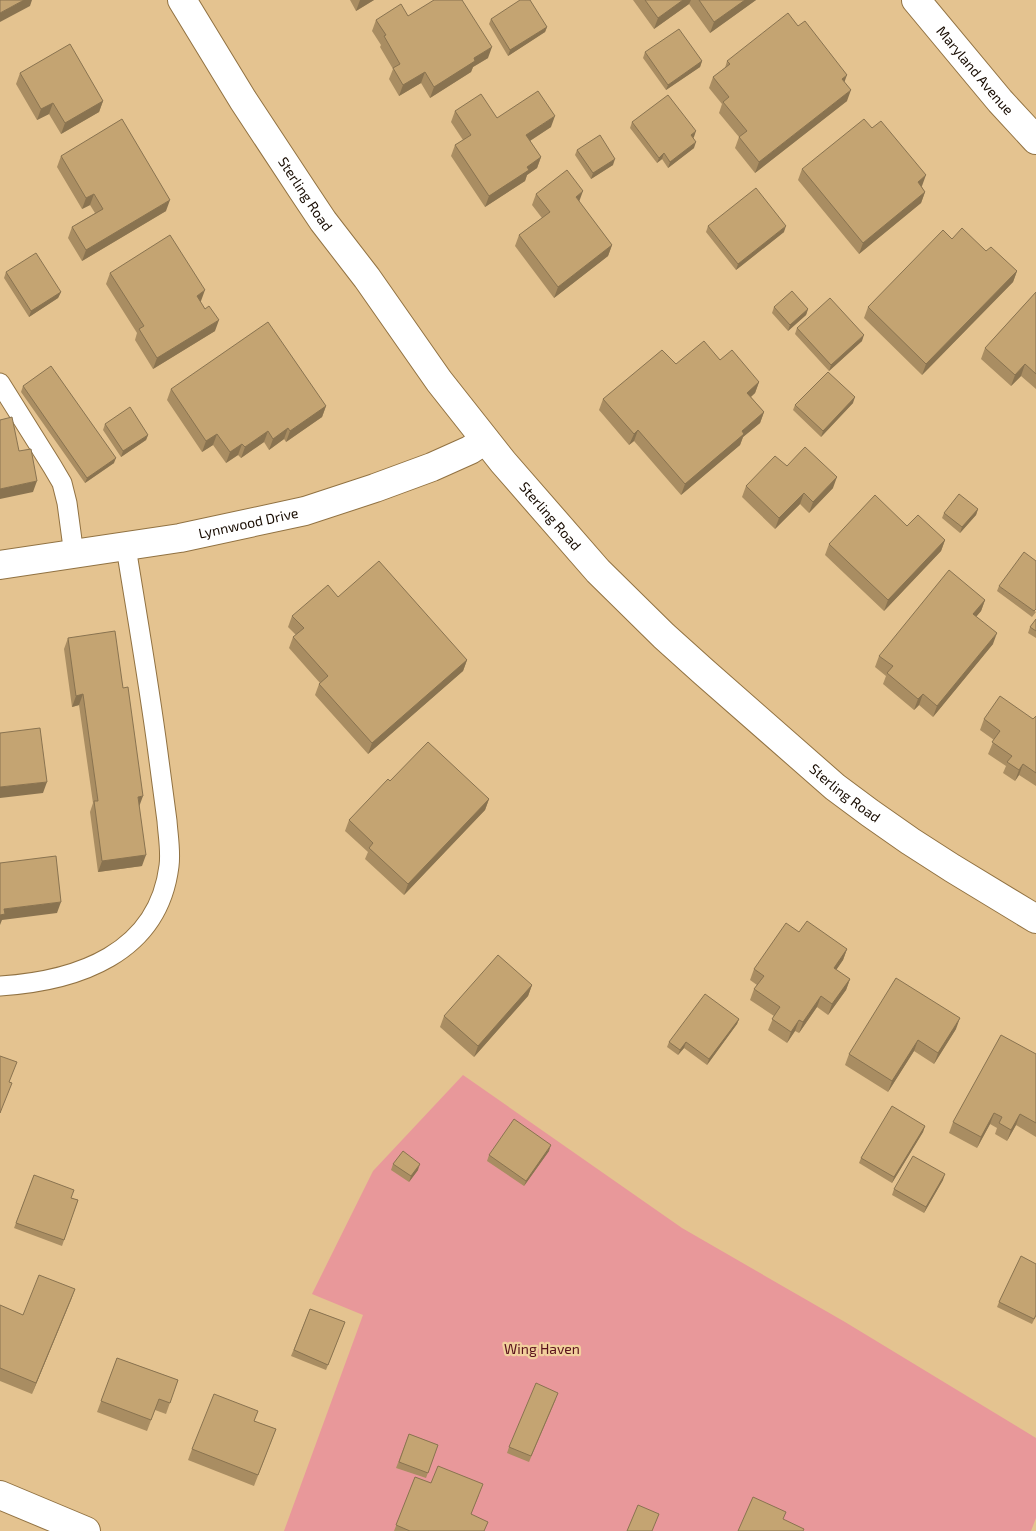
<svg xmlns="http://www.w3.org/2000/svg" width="1036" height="1531" font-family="'Exo 2',sans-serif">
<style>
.green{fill:#e8989a}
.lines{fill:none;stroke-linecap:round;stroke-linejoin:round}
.lane-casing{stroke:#917242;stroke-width:21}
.street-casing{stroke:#917242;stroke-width:30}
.lane{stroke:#fff;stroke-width:19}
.street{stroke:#fff;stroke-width:28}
.wall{fill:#a98d62}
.shaded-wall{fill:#897350}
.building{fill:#c4a472;stroke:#897350}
.labels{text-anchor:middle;stroke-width:4.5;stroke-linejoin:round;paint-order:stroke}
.street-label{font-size:14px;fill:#170b00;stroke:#f2d09d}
.park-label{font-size:14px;fill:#59121c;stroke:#f2d09d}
</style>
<rect width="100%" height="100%" fill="#e4c390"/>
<path class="green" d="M463,1075L682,1228L845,1322L1036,1438V1518L1031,1531H284L363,1315L312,1294L373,1171Z"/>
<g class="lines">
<g class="lane-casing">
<path id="lane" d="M0,383L52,466L62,483L67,503L74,555
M0,986C77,981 158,954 169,866C171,851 168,836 167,821C164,798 161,776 158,753C149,684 137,616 126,547"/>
</g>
<g class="street-casing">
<g id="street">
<path id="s1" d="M182,0L243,100L303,191L323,221L367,278L439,381L503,462L598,571L664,636L704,672L835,787L870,813L910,841L952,868L1036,919"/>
<path id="s2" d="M916,0L1000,101L1036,140"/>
<path id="s3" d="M0,565L180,538L305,511L375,488L432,467L470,450L485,440"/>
<path d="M0,1495L86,1531"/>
</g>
</g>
<use href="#lane" class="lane"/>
<use href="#street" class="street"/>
</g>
<path class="wall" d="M350,0H374L356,11Z
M633,0H756L710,33L689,4L654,29Z
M408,16L488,58L473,67L471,72L430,98L421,83L399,96L389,79L393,69L380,47L381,45L372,31L376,20Z
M491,19L547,27L545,32L508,56L489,24Z
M645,52L702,61L700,67L666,90L643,58Z
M727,61L844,82L847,101L755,173L735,148L739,137L719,113L722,104L709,88L713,77L725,68Z
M20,73L103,101L99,112L61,134L49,114L37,120L16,84Z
M455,111L551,127L530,141L541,157L537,168L527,175L525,181L485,207L451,156L455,145L463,140L451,122Z
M632,122L694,137L693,138L694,148L668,168L662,159L657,163L630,128Z
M577,150L613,165L591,179L575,155Z
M61,156L166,211L82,261L68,238L72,227L95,213L90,205L82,209L57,167Z
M802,169L922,186V187L925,192L921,203L859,254L798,180Z
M536,194L579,202L612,245L608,256L554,298L515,246L519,235L542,218L532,205Z
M708,226L784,232L736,270L706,232Z
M986,251L1017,271L1013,282L922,375L864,318L868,307Z
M6,272L61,292L58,298L29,317L4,278Z
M110,273L201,301L200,302L215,331L153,369L135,340L137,333L106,284Z
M1036,292V389L1021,376L1011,386L981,359L985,348Z
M774,307L808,309L806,315L788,331L772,313Z
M797,328L862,341L829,371L795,334Z
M720,360L759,382L755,393L751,397L764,412L760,423L743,437L740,445L681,495L634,441L629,445L599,410L603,399L676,364Z
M23,386L114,463L85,483L21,392Z
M171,389L326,406L322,417L286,442L284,439L269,450L264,442L241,458L238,455L226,463L213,445L202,452L167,400Z
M853,403L821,437L793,410L795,405Z
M105,424L148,435L146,440L121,457L103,430Z
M787,466L833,488L809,513L800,504L775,529L742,497L746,486Z
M978,509L976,515L960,533L942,518L944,513Z
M907,526L945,540L941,551L884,611L825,555L829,544Z
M999,586L1036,612L1032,617L997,591Z
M338,597L467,660L463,671L368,754L315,695L319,684L320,683L289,648L293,637L296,635L288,627L292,616Z
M985,600L981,611L976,617L993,644L933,717L919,705L914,710L883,684L886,676L875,667L879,656Z
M1036,619V638L1028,633L1030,627Z
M68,638L139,807L142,866L98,872L90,812L93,803L79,705L72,707L64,649Z
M1036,716V786L1019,775L1015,781L1003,773L1006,766L988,754L994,740L980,730L984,719H1033Z
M390,781L489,799L485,810L404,895L365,859L368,852L345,831L349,820Z
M799,932L847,949L843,960L836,970L850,979L846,990L828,1015L817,1007L799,1033L795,1031L787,1043L768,1030L774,1016L750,1000L754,989L757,985L750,980L754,969Z
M532,985L528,996L474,1057L440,1027L444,1016Z
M739,1019L737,1024L707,1065L684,1048L678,1055L667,1047L669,1042Z
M956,1029L934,1064L914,1051L888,1092L845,1065L849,1054Z
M1036,1054V1137L1016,1125L1007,1141L995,1134L997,1128L990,1124L977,1148L949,1133L953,1122Z
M925,1126L923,1132L892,1183L859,1163L861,1158Z
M549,1151L524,1186L487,1161L489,1155Z
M393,1164L418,1170L409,1182L391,1170Z
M34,1175L71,1198L78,1200L62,1246L14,1228Z
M943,1180L924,1213L892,1195L894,1189Z
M75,1289L32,1394L0,1381V1305L23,1315Z
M999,1302L1036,1316L1032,1324L997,1307Z
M310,1309L345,1322L326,1370L291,1356Z
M117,1358L178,1380L166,1414L155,1410L147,1431L97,1412Z
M556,1399L529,1462L507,1453L509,1447Z
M254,1421L276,1429L254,1486L188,1460L192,1449Z
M409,1434L438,1445L426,1478L396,1468Z
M415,1477L431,1483L479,1495L471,1514L485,1531H394Z"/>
<path class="shaded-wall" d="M24,0H32L30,6L0,22V13Z
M360,0H374L356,11Z
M683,0H691L689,4L654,29L658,18Z
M745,0H756L710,33L714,22Z
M547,27L545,32L508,56L510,50Z
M492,47L488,58L473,67L471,72L430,98L434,87L474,58Z
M702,61L700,67L666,90L668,85Z
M425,72L421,83L399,96L403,85Z
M847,75L843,86L842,79Z
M851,90L847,101L755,173L759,162Z
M103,101L99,112L61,134L65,123Z
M53,103L49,114L37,120L41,109Z
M555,116L551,127L522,146L526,135Z
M696,131L694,137L689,141L691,135Z
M696,142L694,148L668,168L670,162Z
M664,153L662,159L657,163L659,158Z
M541,157L537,168L527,175L525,181L485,207L489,196L527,167Z
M615,159L613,165L591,179L593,173Z
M926,175L922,186L914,193L918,182Z
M583,191L579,202L576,197Z
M925,192L921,203L859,254L863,243Z
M94,194L90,205L82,209L86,198Z
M170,200L166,211L82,261L86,250Z
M786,226L784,232L736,270L738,264Z
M612,245L608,256L554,298L558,287Z
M1017,271L1013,282L922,375L926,364Z
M205,290L201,301L193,307L197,296Z
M61,292L58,298L29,317L31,311Z
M808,309L806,315L788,331L790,325Z
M219,320L215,331L153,369L157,358Z
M864,335L862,341L829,371L831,365Z
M1025,364L1021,376L1011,386L1015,375Z
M759,382L755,393L743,404L747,393Z
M855,397L853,403L821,437L823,431Z
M326,406L322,417L286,442L290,431Z
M764,412L760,423L743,437L740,445L681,495L685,484L742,431Z
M288,428L284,439L269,450L273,439Z
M638,430L634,441L629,445L634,434Z
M268,431L264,442L241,458L245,447Z
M217,434L213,445L202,452L206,441Z
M148,435L146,440L121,457L123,451Z
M242,444L238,455L226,463L230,452Z
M116,458L114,463L85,483L87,478Z
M837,477L833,488L809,513L813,502Z
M37,481L33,492L0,499V489Z
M804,493L800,504L775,529L779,518Z
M978,509L976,515L960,533L962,527Z
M945,540L941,551L884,611L888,600Z
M985,600L981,611L969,625L973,614Z
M997,633L993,644L933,717L937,706Z
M467,660L463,671L368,754L372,743Z
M83,694L79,705L72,707L76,696Z
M923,694L919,705L914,710L918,699Z
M1023,764L1019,775L1015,781L1019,770Z
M47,782L43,793L0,798V787Z
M143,796L139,807L138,797Z
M489,799L485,810L404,895L408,884Z
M146,855L142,866L98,872L102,861Z
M61,902L57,913L2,920L0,925V915L4,909Z
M847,949L843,960L830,979L834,968Z
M850,979L846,990L828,1015L832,1004Z
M532,985L528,996L474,1057L478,1046Z
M821,996L817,1007L799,1033L803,1022Z
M960,1018L956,1029L934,1064L938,1053Z
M739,1019L737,1024L707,1065L709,1059Z
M799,1020L795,1031L787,1043L791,1032Z
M918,1040L914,1051L888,1092L892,1081Z
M686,1042L684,1048L678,1055L680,1050Z
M994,1113L990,1124L977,1148L981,1137Z
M1020,1114L1016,1125L1007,1141L1011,1130Z
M925,1126L923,1132L892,1183L894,1177Z
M551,1145L549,1151L524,1186L526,1181Z
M420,1164L418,1170L409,1182L411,1176Z
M945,1174L943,1180L924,1213L926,1207Z
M75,1289L71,1300L32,1394L36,1383Z"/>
<path class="building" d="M0,0H24L0,13Z
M434,0H462L492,47L474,58L475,61L434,87L425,72L403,85L393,68L400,64L384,36L386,35L376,20L401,4L408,16Z
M520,0H530L547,27L510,50L491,19Z
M645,0H683L658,18Z
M699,0H745L714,22Z
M788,13L798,26L805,21L847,75L842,79L851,90L759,162L739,137L747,131L723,102L729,97L713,77L730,64L727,61Z
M679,29L702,61L668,85L645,52Z
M70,44L103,101L65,123L53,103L41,109L20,73Z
M538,91L555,116L526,135L541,157L527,167L529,170L489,196L455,145L471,135L455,111L481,94L497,118Z
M668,95L696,131L691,135L696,142L670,162L664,153L659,158L632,122Z
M122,119L170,200L86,250L72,227L103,209L94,194L86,198L61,156Z
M864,119L872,128L881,121L926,175L918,182L925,192L863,243L802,169Z
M600,135L615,159L593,173L577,150Z
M567,170L583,191L576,197L612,245L558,287L519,235L550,212L536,194Z
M756,188L786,226L738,264L708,226Z
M962,228L986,251L991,247L1017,271L926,364L868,307L943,230L952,239Z
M170,235L205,290L197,296L205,309L209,306L219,320L157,358L139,329L144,326L110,273Z
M36,253L61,292L31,311L6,272Z
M792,291L808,309L790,325L774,307Z
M1036,292V374L1025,364L1015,375L985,348Z
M830,298L864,335L831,365L797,328Z
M268,322L326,406L290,431L288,428L273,439L268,431L245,447L242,444L230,452L217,434L206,441L171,389Z
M704,341L720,360L732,350L759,382L747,393L764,412L742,431L744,434L685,484L638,430L634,434L603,399L662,350L676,364Z
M51,366L116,458L87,478L23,386Z
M828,372L855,397L823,431L795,405Z
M130,407L148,435L123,451L105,424Z
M12,417L19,451L31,449L37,481L0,489V420Z
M805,447L837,477L813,502L804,493L779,518L746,486L775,456L787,466Z
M959,494L978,509L962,527L944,513Z
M875,495L907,526L918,515L945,540L888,600L829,544Z
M1024,552L1036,561V609L1034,611L999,586Z
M379,561L467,660L372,743L319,684L328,676L293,637L304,628L292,616L328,585L338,597Z
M949,570L985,600L973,614L997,633L937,706L923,694L918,699L887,673L893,666L879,656Z
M1036,619V631L1030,627Z
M115,631L123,688L128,687L143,796L138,797L146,855L102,861L94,801H98L83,694L76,696L68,638Z
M1000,696L1033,719L1036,716V773L1023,764L1019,770L1007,762L1012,756L992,742L1000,731L984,719Z
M40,728L47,782L0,787V733Z
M428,742L489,799L408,884L369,848L373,843L349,820L388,779L390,781Z
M56,856L61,902L4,909L5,914L0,915V863Z
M807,921L847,949L834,968L850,979L832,1004L821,996L803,1022L799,1020L791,1032L772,1019L780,1007L754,989L764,976L754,969L786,923L799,932Z
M498,955L532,985L478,1046L444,1016Z
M896,978L960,1018L938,1053L918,1040L892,1081L849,1054Z
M705,994L739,1019L709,1059L686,1042L680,1050L669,1042Z
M1001,1035L1036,1054V1123L1020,1114L1011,1130L999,1123L1002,1117L994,1113L981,1137L953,1122Z
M0,1056L17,1062L9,1082L12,1083L0,1113Z
M892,1106L925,1126L894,1177L861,1158Z
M514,1119L551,1145L526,1181L489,1155Z
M403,1151L420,1164L411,1176L393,1164Z
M913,1156L945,1174L926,1207L894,1189Z
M34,1175L74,1190L71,1198L78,1200L64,1240L16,1223Z
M1021,1256L1036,1264V1315L1034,1319L999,1302Z
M39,1275L75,1289L36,1383L0,1368V1305L23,1315Z
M310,1309L345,1322L328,1365L294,1350Z
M117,1358L178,1380L170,1403L159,1399L151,1420L101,1401Z
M536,1383L558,1393L531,1456L509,1447Z
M214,1394L258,1411L254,1421L276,1429L258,1475L192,1449Z
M409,1434L438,1445L428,1473L399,1462Z
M438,1466L483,1484L471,1514L488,1522L484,1531H410L396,1525L415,1477L431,1483Z
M753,1497L786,1512L783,1519L804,1529L803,1531H738Z
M638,1505L659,1514L652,1531H627Z"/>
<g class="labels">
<g class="street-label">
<text dy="5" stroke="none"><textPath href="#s2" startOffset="92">Maryland Avenue</textPath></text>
<text dy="5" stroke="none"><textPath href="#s1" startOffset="230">Sterling Road</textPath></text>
<text dy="5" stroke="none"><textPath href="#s1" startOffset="635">Sterling Road</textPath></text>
<text dy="5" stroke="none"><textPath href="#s3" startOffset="252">Lynnwood Drive</textPath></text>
<text dy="5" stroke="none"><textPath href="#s1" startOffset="1040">Sterling Road</textPath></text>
</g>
<g class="park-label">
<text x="542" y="1354">Wing Haven</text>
</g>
</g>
</svg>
